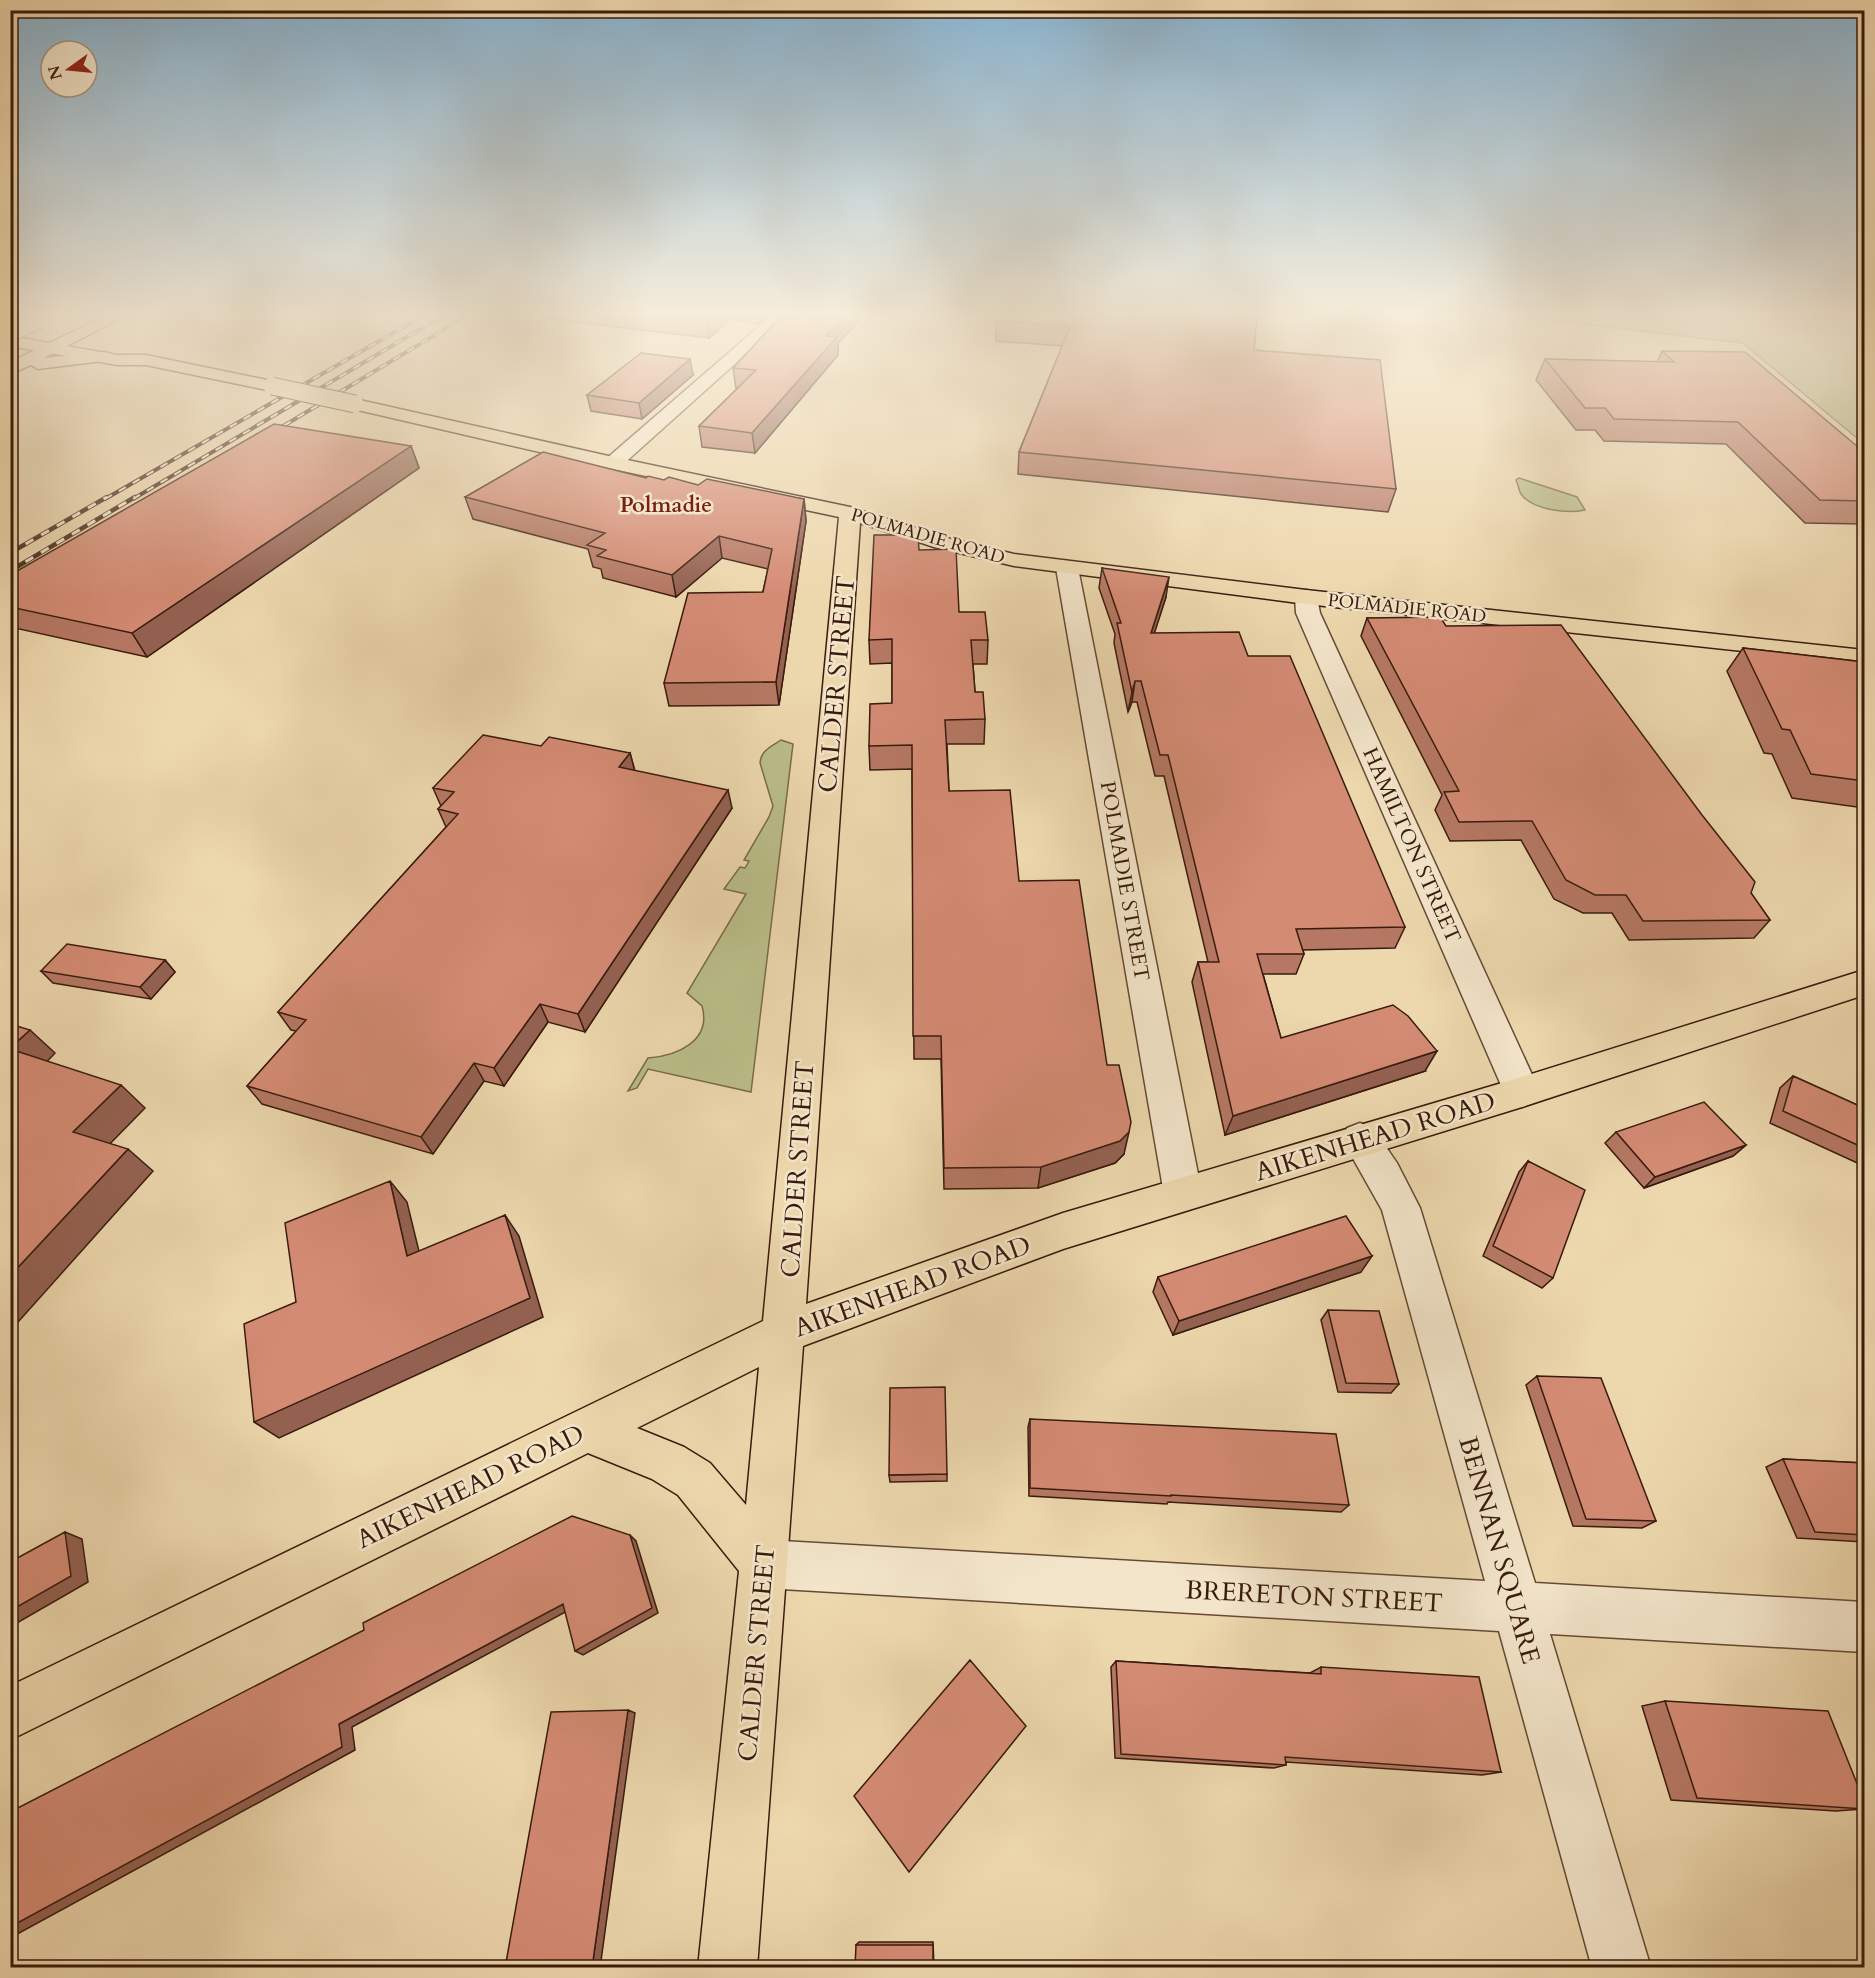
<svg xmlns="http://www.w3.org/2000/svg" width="1875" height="1978" font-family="Cardo,serif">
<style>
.green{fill:#babe89;stroke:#7a6c4b;stroke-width:1.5}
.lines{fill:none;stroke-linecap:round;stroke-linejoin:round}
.minor-casing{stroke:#664a35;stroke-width:3}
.major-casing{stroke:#391b0d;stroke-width:3}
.highway-casing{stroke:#391b0d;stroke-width:3}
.minor{fill:#f3e5ca;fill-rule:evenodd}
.major{fill:#edd7ad;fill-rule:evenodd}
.highway{fill:#edd7ad;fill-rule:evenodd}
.rail-far1-casing{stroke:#391b0d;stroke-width:4}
.rail-casing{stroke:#391b0d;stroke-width:4.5}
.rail-far1{stroke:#f3e5ca;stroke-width:2;stroke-dasharray:8;stroke-linecap:butt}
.rail{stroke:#f3e5ca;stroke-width:3;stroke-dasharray:9;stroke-linecap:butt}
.major-bridge-casing{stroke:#391b0d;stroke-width:19;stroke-linecap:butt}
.highway-bridge-casing{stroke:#391b0d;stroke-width:19;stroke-linecap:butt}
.major-bridge{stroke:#edd7ad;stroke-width:17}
.highway-bridge{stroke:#edd7ad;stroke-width:17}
.wall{fill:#b67864;stroke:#391b0d;stroke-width:1.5}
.shaded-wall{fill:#946151;stroke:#391b0d;stroke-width:1.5}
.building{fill:#d48b74;stroke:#391b0d;stroke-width:1.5}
.labels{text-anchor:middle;stroke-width:5;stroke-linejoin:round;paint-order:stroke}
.far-street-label{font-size:18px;fill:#391b0d;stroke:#f3e5ca}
.street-label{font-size:21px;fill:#391b0d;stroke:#f3e5ca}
.far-district-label{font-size:22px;font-weight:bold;fill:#7a1f14;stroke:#f3e5ca}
.near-street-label{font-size:26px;fill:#391b0d;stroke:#f3e5ca}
</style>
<rect width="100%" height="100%" fill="#edd7ad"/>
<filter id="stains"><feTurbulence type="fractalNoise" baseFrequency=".00333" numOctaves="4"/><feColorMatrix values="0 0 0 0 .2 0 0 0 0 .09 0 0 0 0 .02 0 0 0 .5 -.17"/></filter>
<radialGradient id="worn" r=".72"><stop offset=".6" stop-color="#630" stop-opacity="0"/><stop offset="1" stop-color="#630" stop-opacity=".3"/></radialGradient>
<path class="green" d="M1533,318H1864V444L1743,343Z
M1519,478L1577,497L1585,510C1568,514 1532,510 1521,494C1519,491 1518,484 1516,480Z
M781,740L793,744L751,1092L648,1069L637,1088L628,1091L648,1058C677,1056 712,1041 702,1006L687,993L746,894L724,889L740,867L745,868L749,861L744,860L769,817L773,806L760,763C761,750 772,746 781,740Z"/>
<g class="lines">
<g class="minor-casing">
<path id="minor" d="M769,318H786L620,467H606L603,463L606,459Z
M1067,561L1075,563L1078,568L1202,1194L1197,1206L1183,1211L1169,1206L1164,1194L1056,568L1059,563Z
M1306,590L1314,592L1317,597L1320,613L1540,1092L1535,1102L1522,1107L1509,1102L1504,1092L1296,613L1295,597L1298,592Z
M1360,1123L1373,1128L1397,1163L1420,1208L1535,1583L1864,1602V1652L1550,1634L1651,1968H1592L1499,1631L764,1588L747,1581L740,1564L747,1547L764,1540L1485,1581L1382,1210L1342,1139L1347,1128Z"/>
</g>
<g class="major-casing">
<path id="major" d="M10,336L117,355H146L272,381L278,382L281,386L278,390L272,391L146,365H117L10,346Z
M355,399L613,457L850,507L947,538L1014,554L1306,590L1864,650V664L1306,604L1014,566L934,547L860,523L806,1304L1063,1213L1522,1077L1864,970V995L1522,1107L1063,1249L803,1346L757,1968H698L739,1571L678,1495L652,1479L588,1453L10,1740V1686L763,1321L839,517L613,469L349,408L346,404L349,400ZM759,1367L746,1505L710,1463L684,1447L637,1428Z"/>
</g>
<g class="highway-casing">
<path id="highway" d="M101,318H121L44,358L105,352L111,354L113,357L111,360L38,369L31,365L10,374V362Z"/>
</g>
<use href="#minor" class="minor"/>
<use href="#major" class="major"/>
<use href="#highway" class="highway"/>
<g class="rail-far1-casing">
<path id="rail-far1" d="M270,434L463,318
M105,499L419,318
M133,499L439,318"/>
</g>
<g class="rail-casing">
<path id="rail" d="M10,553L107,497
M10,571L135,497"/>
</g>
<use href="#rail-far1" class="rail-far1"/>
<use href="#rail" class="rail"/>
<g class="major-bridge-casing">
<path id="major-bridge" d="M272,386L355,404"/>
</g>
<g class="highway-bridge-casing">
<path id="highway-bridge" d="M10,333L43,318"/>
</g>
<use href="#major-bridge" class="major-bridge"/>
<use href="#highway-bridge" class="highway-bridge"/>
</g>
<path class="wall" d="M541,318H766L759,324L731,319L709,338Z
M779,318H862L838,343V355L755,453L702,447L699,426L738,388H736L733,368Z
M998,318L1254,350L1396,489L1388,512L1018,474L1019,452L1062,346L996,341V321Z
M1662,351L1864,452V524L1805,523L1726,444L1604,441L1595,430H1576L1536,380L1545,359L1657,362Z
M693,375L642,419L591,411L587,395Z
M411,446L419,468L147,657L10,627V575Z
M646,478L804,499L806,521L779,705L669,706L664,683L763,592L768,569L722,558L676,597L603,578L601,569L593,567L588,549L473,519L465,497Z
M919,550L959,612L988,640L987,664H973L975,692L985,719L984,744H947L949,791L1019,881L1107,1065L1124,1154L1115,1163L1038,1188L944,1189L941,1059H914L912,769L870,770L869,746L892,703V663L870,664L869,640Z
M1102,568L1166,597L1154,633L1248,656L1405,927L1395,948L1303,950L1304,954L1296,974H1263L1281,1038L1425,1071L1225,1135L1192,982L1198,962H1208L1164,776H1155L1137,702H1132L1128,712L1114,643L1115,634L1099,588Z
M1367,618L1446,626L1751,893L1770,920L1754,938L1629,940L1612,913H1583L1554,899L1521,840L1450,841L1435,810L1442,795L1361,636Z
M1743,648L1864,662V808L1792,798L1772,754L1764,753L1727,671Z
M541,746L630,753L635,771L732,808L585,1032L548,1022L504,1086L484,1081L433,1154L262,1104L247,1086L296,1031L291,1030L278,1012L446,827L438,809L441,806L433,788Z
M165,960L175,972L151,999L53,983L41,971Z
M1793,1076L1864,1108V1166L1770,1123L1780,1088Z
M1616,1132L1746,1145L1733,1156L1644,1188L1605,1143Z
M1528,1161L1553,1278L1542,1288L1483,1256L1519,1172Z
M1361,1272L1173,1335L1153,1292L1158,1277Z
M1328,1310L1399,1384L1391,1393L1338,1392L1321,1320Z
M1537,1376L1656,1521L1642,1528L1573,1526L1526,1385Z
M1030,1419L1349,1505L1341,1512L1168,1502L1167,1504L1029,1496L1028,1427Z
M1783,1459L1864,1463V1542L1797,1538L1766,1467Z
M947,1474V1481L890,1482L889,1475Z
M1116,1661L1310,1673L1321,1667L1501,1772L1482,1775L1286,1762V1765L1274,1768L1115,1758L1111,1667Z
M1665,1701L1864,1809L1836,1811L1671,1800L1642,1706Z
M1864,1719V1734L1858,1720Z
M859,1942H933L934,1968L856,1945Z"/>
<path class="shaded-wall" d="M707,318H731V319L709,338L706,319Z
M759,318H766L759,324Z
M843,318H862L838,343V355L755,453L752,433L826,336Z
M690,359L693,375L642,419L639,403Z
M411,446L419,468L147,657L132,633Z
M804,499L806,521L779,705L776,682Z
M719,536L722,558L676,597L672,575Z
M1169,577L1166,597L1148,653L1151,633Z
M1135,681L1132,702L1128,712L1132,692Z
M630,753L635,772L619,767Z
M728,790L732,808L585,1032L578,1014Z
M165,960L175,972L151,999L140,987Z
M540,1004L548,1022L504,1086L494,1068Z
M30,1030L55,1053L37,1072L10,1048Z
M1437,1051L1425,1071L1225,1135L1233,1116Z
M474,1063L484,1081L433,1154L421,1137Z
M121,1085L145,1108L99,1155L73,1132Z
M1129,1132L1124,1154L1115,1163L1038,1188L1041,1167Z
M1746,1145L1733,1156L1644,1188L1655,1177Z
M128,1149L153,1171L10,1331V1276Z
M390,1181L407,1202L425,1276L407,1256Z
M505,1215L519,1236L543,1317L279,1438L254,1422Z
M1372,1256L1361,1272L1173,1335L1179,1321Z
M65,1532L82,1539L88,1582L10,1627V1611Z
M630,1535L636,1541L658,1613L583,1655L575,1651Z
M563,1604L571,1609L352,1727L355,1750L10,1938V1927L339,1724Z
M628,1710L635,1713L600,1968H592Z"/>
<path class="building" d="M780,318H843L826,336L837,337L752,433L699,426L756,370L733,368Z
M998,318H1257L1254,350L1380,360L1396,489L1019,452L1070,327L996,321Z
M1662,351L1745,352L1864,452V501L1820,500L1738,422L1614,419L1605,408H1585L1545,359L1674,362Z
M641,353L690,359L639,403L587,395Z
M274,424L411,446L132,633L10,607V575Z
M543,452L646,478L648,476L664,480L669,477L698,485L707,479L804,499L776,682L664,683L688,593L763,592L772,549L719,536L672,575L597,556L606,550L587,545L605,533L465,497Z
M874,535H918L919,550L956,549L959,612H985L988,640H971L975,692H983L985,719L945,720L949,791L1010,790L1019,881L1079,880L1107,1065H1119L1131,1122L1129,1132L1120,1141L1041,1167L944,1168L941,1036H913L912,745L869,746L870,704L892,703V639L869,640Z
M1102,568L1169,577L1151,633L1239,632L1248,656H1290L1405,927L1296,929L1304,954H1257L1281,1038L1393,1005L1408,1016L1437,1051L1233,1116L1198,962H1219L1168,755H1160L1141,681H1135L1132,692L1117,623H1121Z
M1440,617L1446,626L1561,625L1702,815L1755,882L1751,893L1770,920L1643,921L1626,895H1595L1566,880L1532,821L1459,822L1444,792L1459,791L1367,618Z
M1743,648L1864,662V781L1811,774L1790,730L1782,729Z
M483,735L541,746L549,737L630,753L619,767L728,790L578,1014L540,1004L494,1068L474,1063L421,1137L247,1086L306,1020L278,1012L458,814L438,809L454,792L433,788Z
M67,944L165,960L140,987L41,971Z
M10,1024L30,1030L10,1048Z
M10,1049L121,1085L73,1132L128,1149L10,1276Z
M1793,1076L1864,1108V1148L1783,1111Z
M1704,1102L1746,1145L1655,1177L1616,1132Z
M1528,1161L1585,1190L1553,1278L1493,1246Z
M390,1181L407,1256L505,1215L530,1298L254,1422L244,1324L296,1302L285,1223Z
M1346,1216L1372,1256L1179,1321L1158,1277Z
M1328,1310L1379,1311L1399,1384L1346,1383Z
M1537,1376L1601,1378L1656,1521L1586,1519Z
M945,1387L947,1474L889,1475L890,1388Z
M1030,1419L1200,1427L1336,1434L1349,1505L1171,1495V1496L1030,1488Z
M1783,1459L1864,1463V1535L1815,1532Z
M572,1516L630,1535L652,1608L575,1651L563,1604L339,1724L342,1747L10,1927V1812L364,1630L363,1623Z
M65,1532L71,1576L10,1611V1562Z
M970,1660L1026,1726L909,1872L854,1796Z
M1116,1661L1321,1674V1667L1479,1677L1501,1772L1285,1757L1286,1765L1121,1754Z
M1665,1701L1828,1711L1864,1801V1809L1697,1798Z
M628,1710L592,1968H505L551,1712Z
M856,1945H933V1968H855Z"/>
<linearGradient id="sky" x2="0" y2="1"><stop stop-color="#89b5d3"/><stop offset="0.53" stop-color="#f7edda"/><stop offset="1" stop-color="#f7edda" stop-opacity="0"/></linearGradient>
<rect width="1875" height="595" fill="url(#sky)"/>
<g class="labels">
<g class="far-street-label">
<text transform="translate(928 536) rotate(16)" y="6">POLMADIE ROAD</text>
<text transform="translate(1407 608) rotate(6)" y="6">POLMADIE ROAD</text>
</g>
<g class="street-label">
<text transform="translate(1412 845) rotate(66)" y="7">HAMILTON STREET</text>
<text transform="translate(1125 881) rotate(80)" y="7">POLMADIE STREET</text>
</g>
<g class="far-district-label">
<text x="666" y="512">Polmadie</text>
</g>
<g class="near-street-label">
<text transform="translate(836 684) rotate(-85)" y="9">CALDER STREET</text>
<text transform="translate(1375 1136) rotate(-17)" y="9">AIKENHEAD ROAD</text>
<text transform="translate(797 1169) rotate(-86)" y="9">CALDER STREET</text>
<text transform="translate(912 1286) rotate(-20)" y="9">AIKENHEAD ROAD</text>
<text transform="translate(470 1486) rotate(-26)" y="9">AIKENHEAD ROAD</text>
<text transform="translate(1500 1550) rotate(74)" y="9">BENNAN SQUARE</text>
<text transform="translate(1314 1596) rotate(3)" y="9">BRERETON STREET</text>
<text transform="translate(756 1653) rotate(-85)" y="9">CALDER STREET</text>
</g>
</g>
<rect width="1875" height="1978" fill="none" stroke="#edd7ad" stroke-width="36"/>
<rect x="12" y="12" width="1851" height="1954" fill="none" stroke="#391b0d" stroke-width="3"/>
<rect x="18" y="18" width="1839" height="1942" fill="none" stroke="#391b0d" stroke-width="1.5"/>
<g transform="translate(69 69) rotate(255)"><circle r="28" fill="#f3e5ca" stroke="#a9947e" stroke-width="1.5"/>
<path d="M0-4.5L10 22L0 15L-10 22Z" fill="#8f2418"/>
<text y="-9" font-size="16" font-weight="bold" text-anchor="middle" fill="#391b0d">N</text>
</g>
<rect width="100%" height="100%" filter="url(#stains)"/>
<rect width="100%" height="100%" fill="url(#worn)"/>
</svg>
